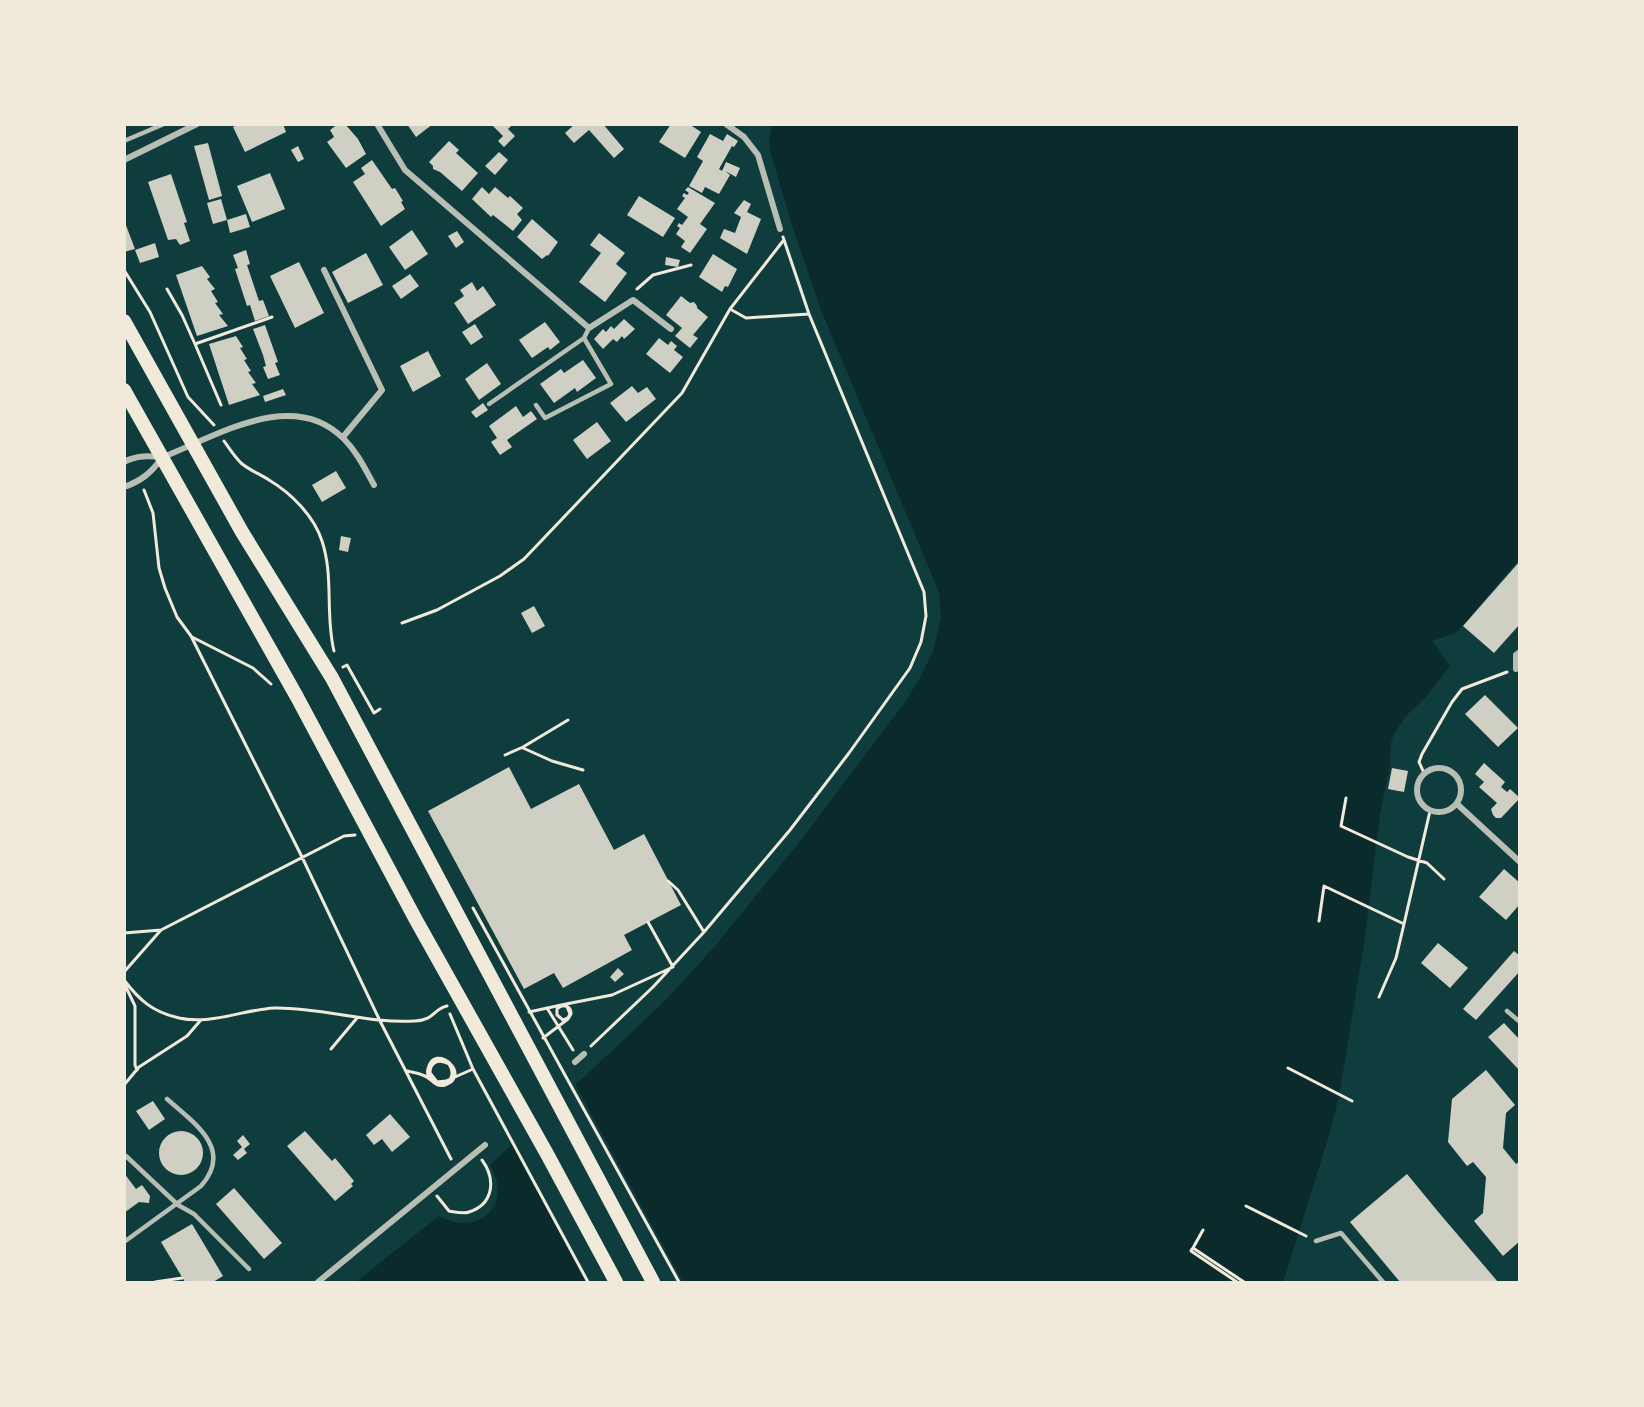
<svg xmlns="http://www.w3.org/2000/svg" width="1644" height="1407" font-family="'Noto Serif',serif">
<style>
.water{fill:#0a2a2b}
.pier{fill:#0f3d3e}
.building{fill:#cfcfc3}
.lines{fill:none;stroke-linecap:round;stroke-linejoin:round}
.path{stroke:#f1e9da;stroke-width:3}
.service{stroke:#b8beb3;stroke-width:4.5}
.minor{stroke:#b8beb3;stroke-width:6}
.primary{stroke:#f1e9da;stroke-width:14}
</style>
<rect width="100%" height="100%" fill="#0f3d3e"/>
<path class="water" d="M772,125H1519V559L1457,632L1432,641L1450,666L1425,698L1408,714L1394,733L1391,743L1390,766L1380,814L1365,937L1339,1097L1327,1142L1283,1282H356L439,1216C478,1238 514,1205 490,1165L664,1002L716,945L801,840L903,705L920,678L934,649L941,618L939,592L821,310L792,225L771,154L769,141Z"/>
<path class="pier" d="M574,1082L683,1282H586L512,1141Z"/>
<path class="building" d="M239,124H283L286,132L245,152L233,127Z
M338,124H345L358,139L366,154L346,168L327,142L334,137L330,130Z
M407,124H433L416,137Z
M491,124H513L508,129L515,136L504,147L498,141L503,136Z
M575,124H603L624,149L614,158L589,130L574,143L565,133Z
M671,124H689L701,132L685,158L659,142Z
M710,134L723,141L727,134L738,141L734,147L732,146L719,169L722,171L726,162L740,168L736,177L725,171L730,175L719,194L705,187L702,193L689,186L703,161L697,157Z
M449,141L459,150L456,153L478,173L462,191L440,172L433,169V166L429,162Z
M208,143L222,196L209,200L194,146Z
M298,146L304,159L298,162L291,150Z
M499,152L508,160L495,175L485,166Z
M372,160L392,189L395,188L403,201L401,202L405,209L381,226L353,182L365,174L361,168Z
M270,173L285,209L252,222L237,186Z
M171,174L187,222L184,223L190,241L180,245L176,239L168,240L148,182Z
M482,187L489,194L495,187L508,198L510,196L523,208L517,214L522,220L513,231L493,215L491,217L472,199Z
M688,187L715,203L700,224L707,229L690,253L681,247L685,241L676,234L680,228L677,226L679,223L682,225L688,217L677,209L685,198L682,196L684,193L687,195L689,193L685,190Z
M639,196L675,218L663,237L627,215Z
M221,199L227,220L213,224L207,203Z
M744,200L751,204L747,212L761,219L747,254L720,238L724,229L735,233L741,217L734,213Z
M246,214L250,227L230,233L227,220Z
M532,219L558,242L548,256L547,255L542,259L517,237Z
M124,220L135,249L124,252Z
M412,230L428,254L405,270L389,247Z
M457,231L464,242L456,248L448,236Z
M599,233L625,253L616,264L627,273L605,302L579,282L601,253L590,245Z
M155,243L159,257L140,263L135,250Z
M246,250L250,264L247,265L259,301L263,300L269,316L255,321L250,305L247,306L235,269L238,268L233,255Z
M366,253L383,285L348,303L332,272Z
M713,254L737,269L728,287L725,286L722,292L699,277Z
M666,257L680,260L678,267L665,265Z
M299,262L324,313L295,328L270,276Z
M202,266L210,277L207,279L215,289L211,291L218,302L215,303L223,314L219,315L228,326L197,336L176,275Z
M410,274L419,286L401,299L392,286Z
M472,282L477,291L483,286L496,305L468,324L454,303L464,296L460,290Z
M681,296L690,303L694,302L697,306V308L708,317L693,335L698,338L690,348L675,336L682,328L666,315Z
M624,319L635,329L624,339L622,336L617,342L613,339L603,349L594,339L603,329L606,332L611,326L614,329Z
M545,322L560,342L550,350L548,347L532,358L519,340Z
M475,324L483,337L471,345L462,332Z
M265,325L278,362L275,363L280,375L268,379L263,367L266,366L263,355L253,329Z
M236,336L243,347L240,348L247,359L244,360L251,371L248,372L256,383L252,384L260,395L229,405L209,344Z
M659,338L668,345L671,341L677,346L674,350L683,357L670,373L646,354Z
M428,351L441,376L413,392L400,366Z
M583,360L596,378L577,392L575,388L554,403L540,384L561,369L564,373Z
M487,363L501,384L479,400L465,379Z
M632,386L638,393L647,387L656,399L626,422L610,403Z
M283,389L286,395L265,402L263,396Z
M483,403L488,410L476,418L471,412Z
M516,406L523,417L531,411L537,419L507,440L512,447L500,455L491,442L497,438L489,426Z
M597,422L611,441L587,459L573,440Z
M336,471L346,488L322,502L312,485Z
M341,536L351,538L348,552L339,550Z
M1520,561V624L1494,653L1463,626Z
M534,606L545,626L532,633L521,613Z
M1485,695L1518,728L1498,747L1465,714Z
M1484,763L1505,782L1501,787L1507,792L1510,789L1520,798L1501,818H1496L1493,815L1491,809L1497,803L1479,787L1484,782L1475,774Z
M509,767L531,809L579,784L614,850L644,834L681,905L624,935L632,950L563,988L554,973L524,989L428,811Z
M1392,768L1408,771L1404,792L1388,789Z
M1504,869L1520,883V904L1506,920L1479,897Z
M1438,943L1468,968L1450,988L1421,963Z
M1514,951L1520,956V971L1476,1020L1463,1009Z
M618,968L624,974L615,982L610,977Z
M1504,1023L1520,1040V1071L1488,1037Z
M1486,1070L1515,1105L1506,1113L1503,1148L1516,1164L1520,1161V1241L1503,1256L1474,1221L1483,1213L1486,1177L1473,1162L1467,1166L1448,1142L1452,1099Z
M153,1101L165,1119L149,1130L136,1111Z
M390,1114L410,1137L392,1152L382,1139L374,1145L366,1135Z
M305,1131L332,1161L335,1158L354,1181L351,1184L353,1186L335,1201L287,1146Z
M159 1153a22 22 0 1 1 44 0a22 22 0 1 1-44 0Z
M243,1135L250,1144L244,1149L247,1153L238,1160L233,1155L242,1147L237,1141Z
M124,1173L136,1189L142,1185L150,1196L149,1203L139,1202L124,1213Z
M1407,1174L1440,1214L1498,1282H1400L1350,1222Z
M234,1188L282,1243L264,1259L216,1204Z
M192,1224L223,1276L213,1282H185L161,1242Z"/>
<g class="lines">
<path class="path" d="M124,270L150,312L188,397L214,425
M167,289L182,315L195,344
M637,289L653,275L691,265
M730,309L746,318L809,314
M221,405L195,344L272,317
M224,441C229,448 234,456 241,463C249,470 260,474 269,480C291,493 314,516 322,541C334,577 325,615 334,651
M144,490L153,513L159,568L165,588L177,617L191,636L302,857L380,1021L451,1159
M402,623L437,610L500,576L524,559L682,393L730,309L783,241
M192,637L253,668L271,684
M343,667L347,665L374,713L380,709
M523,748L552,761L583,770
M505,755L523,747L568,720
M1424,773L1419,762L1422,754L1452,702L1462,689L1507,672
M1346,798L1341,826L1408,857L1427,863L1444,879
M668,881L678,890L704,932
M473,908L679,1282
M1319,921L1324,886L1404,924L1430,811
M124,933L161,930L344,836L355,835
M124,972L161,930
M124,980C140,1001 153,1012 179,1018C210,1025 242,1010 274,1008C322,1007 368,1024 415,1021C435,1020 433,1009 447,1006
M124,983L135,1006V1065L137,1070
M1379,997L1396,958L1404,924
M566,1004L612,995L673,967L648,922
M547,1008L573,1050
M529,1012L566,1004L570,1014L568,1018L563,1020L557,1015V1009C563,1003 571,1006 571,1014L568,1019L543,1038
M450,1014L473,1069L588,1282
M591,1046L653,987L704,932L790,830L849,753L910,668L921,642L926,616L924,592L809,314L783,237
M331,1049L357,1018
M1288,1068L1352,1101
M407,1071C413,1072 420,1074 425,1076C432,1079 435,1088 445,1085C473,1075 434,1041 428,1069C426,1076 431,1081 436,1084C463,1089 455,1052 436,1061C430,1063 429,1068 428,1073C438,1093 460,1081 449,1064C439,1058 430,1062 430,1073L437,1082L446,1081L473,1069
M124,1085L139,1067L187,1036L200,1021
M437,1196L449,1211C455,1212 464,1214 469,1212C494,1204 496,1179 482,1160
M1246,1206L1306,1236
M1203,1230L1193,1248L1244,1282
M1192,1249L1191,1251L1237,1282
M155,1282L182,1278"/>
<path class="service" d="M124,141L164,124
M489,404L584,338
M536,405L545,418L611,384L584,338L589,328
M1507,1011L1520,1022
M126,1156L178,1205L194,1214L249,1269
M1316,1241L1341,1233L1383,1282
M124,1242L201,1186C234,1149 194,1123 167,1099"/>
<path class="minor" d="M377,124L405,170L589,328L633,300L671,329
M726,124L744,137L758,155L780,229
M124,160L197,124
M324,270L382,390L343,437
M124,462C137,455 149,456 163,457C217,436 293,387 344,439C357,452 365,469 374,485
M124,487C141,481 151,473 161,459
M1516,669V655L1520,652
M1417 790a22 22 0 1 1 44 0a22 22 0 1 1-44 0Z
M1457,804L1520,862
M575,1062L584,1054
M318,1282L485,1145"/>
<path class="primary" d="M124,321L242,532L332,678L653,1282
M124,390L297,697L416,920L547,1154L616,1282"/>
</g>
<rect width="1644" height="1407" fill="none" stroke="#f1e9da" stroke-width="252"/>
</svg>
